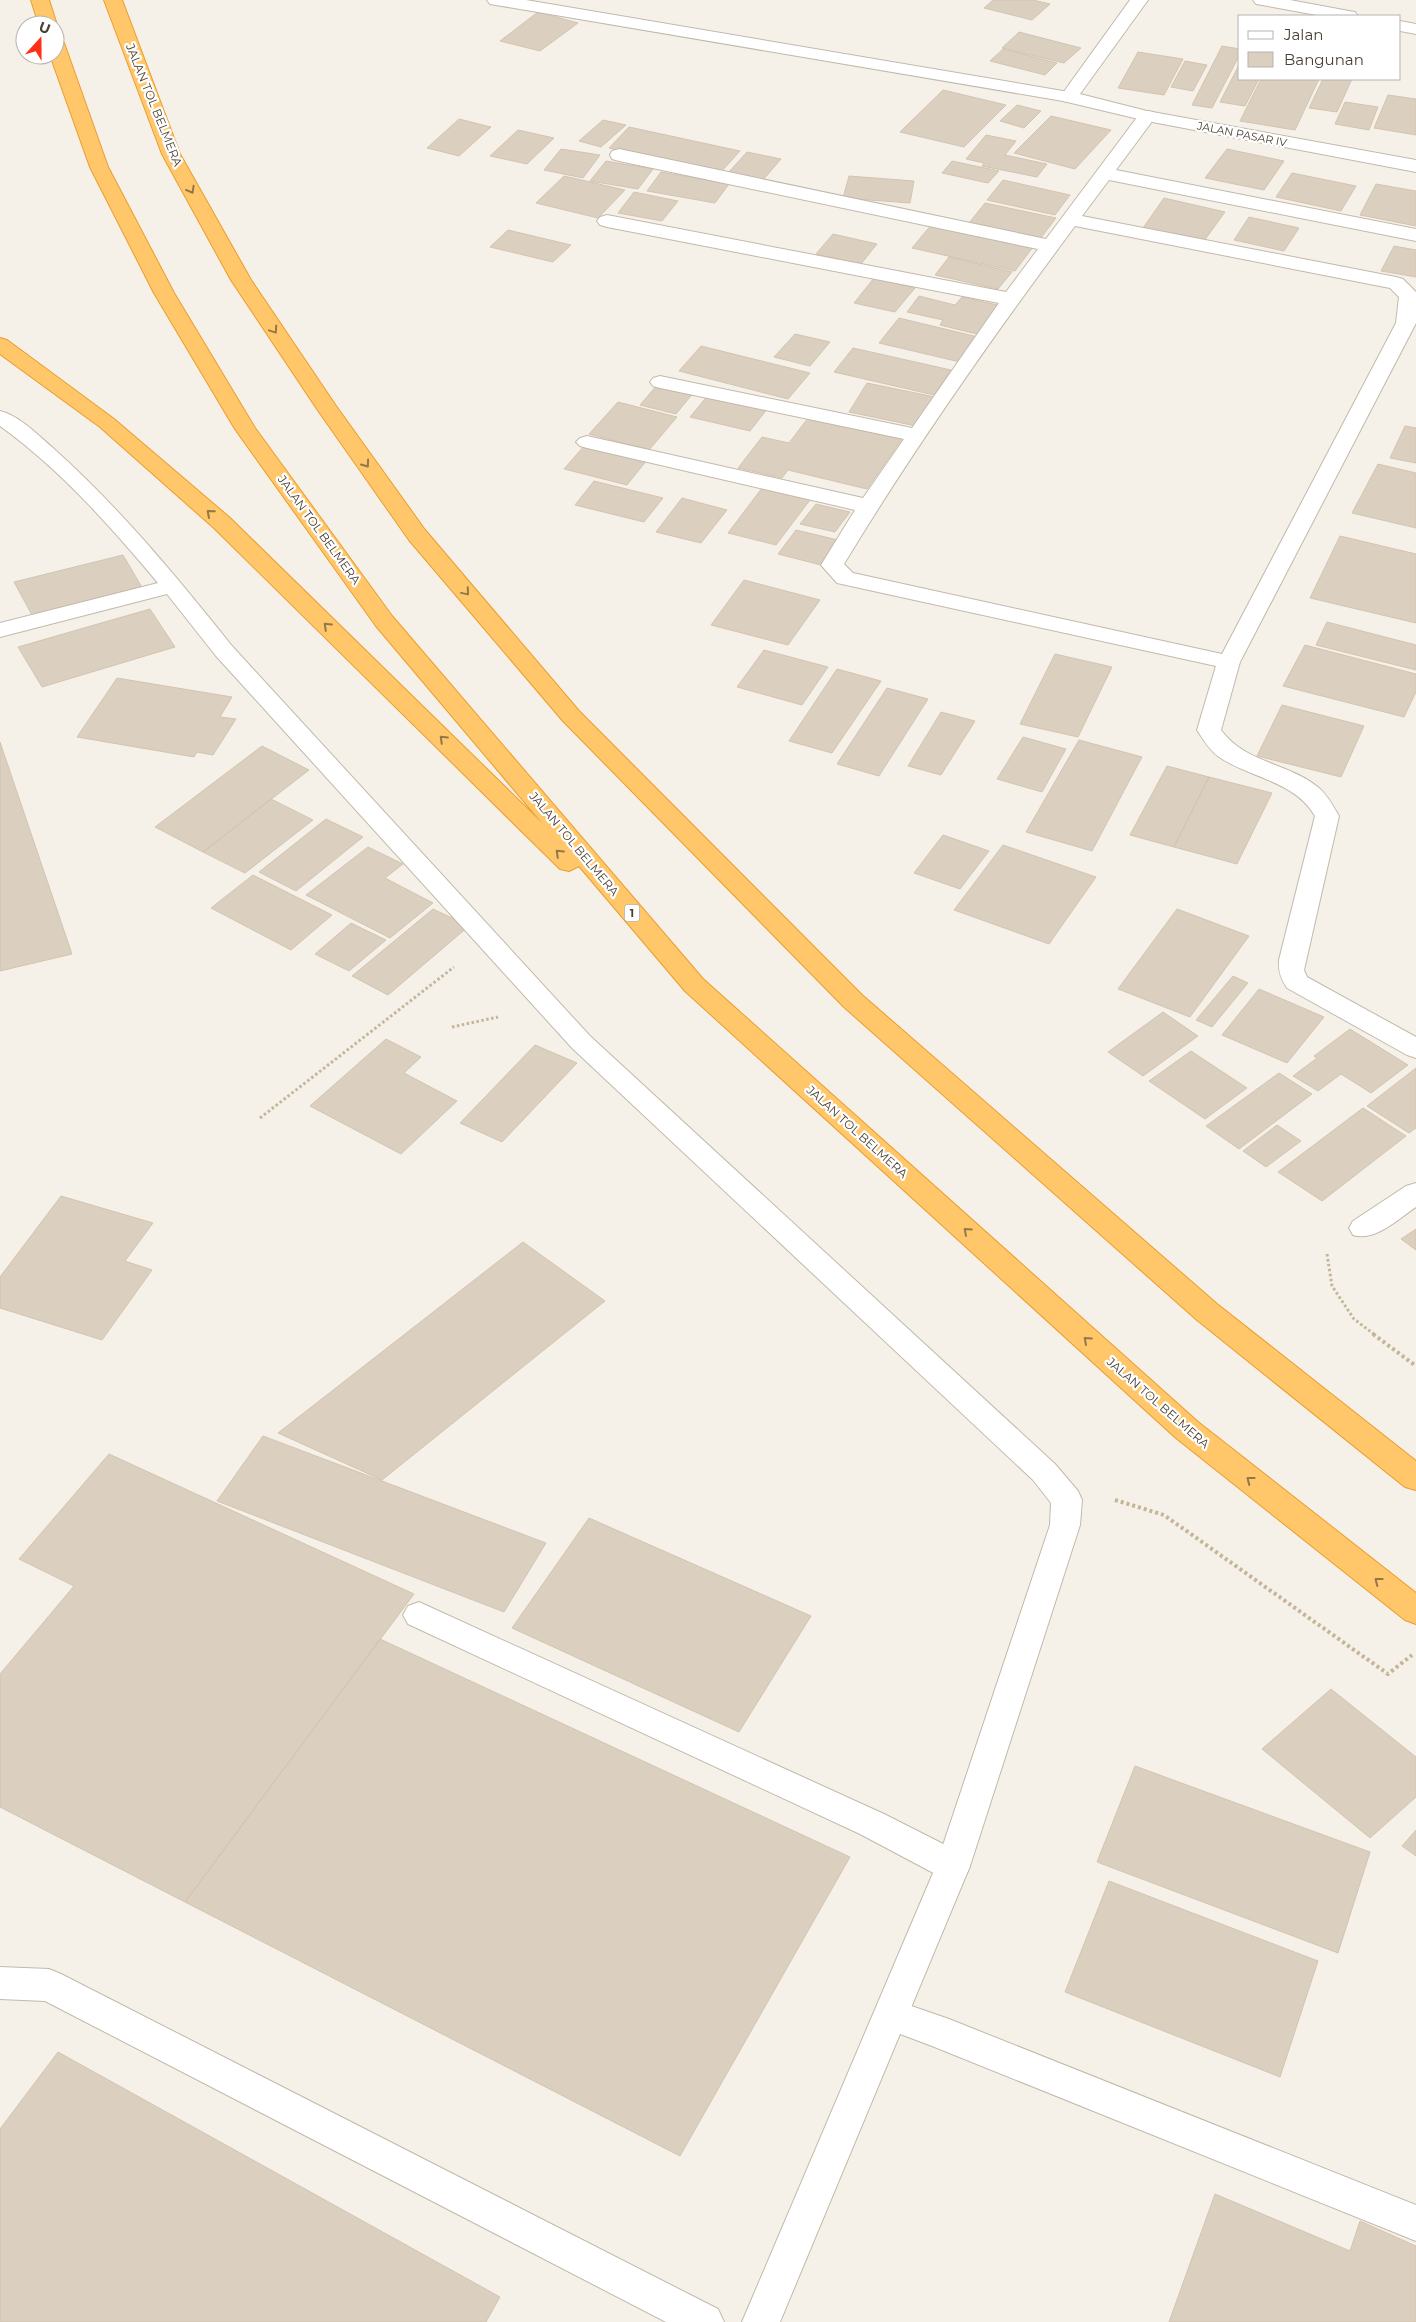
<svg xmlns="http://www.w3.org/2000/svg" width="1416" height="2322" font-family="Montserrat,sans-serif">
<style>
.building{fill:#dbcfc0;stroke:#d4c4af}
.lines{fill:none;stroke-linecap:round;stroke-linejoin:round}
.service-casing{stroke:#c2b9aa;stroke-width:2}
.minor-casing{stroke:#c2b9aa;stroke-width:2}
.tertiary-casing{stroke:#c2b9aa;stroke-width:2}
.motorway-casing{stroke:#eb9d2d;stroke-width:2}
.path-far1{stroke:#c5b49a;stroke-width:3;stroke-dasharray:2.5 2.5;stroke-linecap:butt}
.path{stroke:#c5b49a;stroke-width:4;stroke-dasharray:3 3;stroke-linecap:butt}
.service{fill:#fff;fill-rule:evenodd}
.minor{fill:#fff;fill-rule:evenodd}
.tertiary{fill:#fff;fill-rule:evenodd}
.motorway{fill:#ffc76a;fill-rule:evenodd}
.oneway{stroke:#92774b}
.labels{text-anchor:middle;stroke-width:4.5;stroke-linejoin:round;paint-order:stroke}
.far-street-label{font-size:11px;fill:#4a4136;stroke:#fff}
.shield{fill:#fff;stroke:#807a72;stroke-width:1}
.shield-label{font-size:11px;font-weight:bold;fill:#4a4136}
.street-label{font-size:12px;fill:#4a4136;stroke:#fff}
</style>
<rect width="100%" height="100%" fill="#f5f1e8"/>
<path class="building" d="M993,0H1033L1050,4L1032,20L984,8Z
M538,12L578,23L540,51L500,41Z
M1019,32L1081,48L1064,63L1002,48Z
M1222,46L1240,49V54L1212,108L1192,105Z
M1003,49L1057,63L1045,75L990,61Z
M1138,52L1183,59L1164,95L1118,88Z
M1185,61L1207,65L1193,91L1171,87Z
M1240,63V79H1259L1245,106L1220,102Z
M1261,79H1319L1295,130L1240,121Z
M1323,79H1352L1337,112L1309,108Z
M943,90L1006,105L964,147L900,132Z
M1388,95L1416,99V135L1374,128Z
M1345,102L1378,107L1369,130L1335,124Z
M1017,105L1041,111L1024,128L1000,121Z
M1051,116L1111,130L1075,169L1014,153Z
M459,119L491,127L459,156L427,148Z
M603,120L626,125L601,147L579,141Z
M629,127L740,151L721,172L609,148Z
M518,130L554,138L527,164L490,156Z
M986,135L1016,141L1005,155L1047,164L1037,177L982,166L984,163L966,159Z
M561,149L600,155L583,178L544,170Z
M1227,149L1284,161L1264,190L1205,178Z
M747,152L781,159L762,181L728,173Z
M606,161L653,169L638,189L590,181Z
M952,161L999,171L988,183L942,173Z
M661,172L729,184L715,203L647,191Z
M1292,173L1356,186L1341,211L1276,197Z
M564,176L625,190L598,218L536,203Z
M849,176L914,181L910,203L843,198Z
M1003,180L1070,195L1055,215L987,200Z
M1376,184L1416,191V226L1360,215Z
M634,192L678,201L662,221L618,213Z
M1164,198L1225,212L1204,241L1143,228Z
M985,203L1056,218L1040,239L969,223Z
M1249,217L1299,228L1284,251L1234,240Z
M932,224L1033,247L1015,271L912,248Z
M508,230L571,245L553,262L490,247Z
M833,234L877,244L861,264L816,254Z
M1394,246L1416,250V277L1381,271Z
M949,257L1012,272L998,289L935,275Z
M874,278L915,288L895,312L854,303Z
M919,296L955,305L962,297L1002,306L981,335L940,325L943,320L907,312Z
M899,318L978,337L960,362L879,343Z
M795,334L830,342L810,366L774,357Z
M701,346L810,373L788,399L679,371Z
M853,348L951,370L934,395L834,372Z
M867,383L935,397L916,426L849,412Z
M658,384L694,392L676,414L640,405Z
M709,394L768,408L750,431L690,417Z
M618,402L677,417L649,450L589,434Z
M808,418L902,439L867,489L788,470L782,478L738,468L762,437L789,443Z
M1405,426L1416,428V463L1390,458Z
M585,445L647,460L627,485L564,469Z
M1378,464L1416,473V528L1352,513Z
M594,481L663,498L644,522L575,505Z
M765,484L813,496L776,545L728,533Z
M682,498L727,510L701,543L656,532Z
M816,504L850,512L835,532L800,524Z
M796,530L838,540L821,565L778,554Z
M1340,536L1416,554V623L1310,598Z
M123,555L143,589L33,617L14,582Z
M744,580L820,600L788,645L711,625Z
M150,609L175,647L42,687L18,647Z
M1327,622L1416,645V670L1316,645Z
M1305,645L1416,674V692L1404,717L1283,686Z
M764,650L828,667L802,705L737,687Z
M1055,654L1112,667L1078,737L1020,724Z
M837,669L881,681L832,753L789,741Z
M117,678L232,697L220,717L236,719L213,755L197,752L194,757L77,737Z
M887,688L928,699L879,776L837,764Z
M1282,705L1364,726L1341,777L1257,756Z
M941,712L975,721L941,775L908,766Z
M1023,737L1066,749L1042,792L997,779Z
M1079,740L1142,757L1092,851L1026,832Z
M0,742L72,954L0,971Z
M262,746L309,770L203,852L155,827Z
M1167,766L1209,777L1174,847L1130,835Z
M1209,777L1272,793L1237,864L1174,847Z
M271,799L313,820L245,873L203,852Z
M326,819L363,837L296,891L259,872Z
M943,835L989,851L960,889L914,873Z
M1003,845L1096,877L1049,944L954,910Z
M368,847L403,864L385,878L433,903L390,938L306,895Z
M253,875L332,915L291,950L211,908Z
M433,909L469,926L388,995L352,976Z
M1177,909L1249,936L1190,1017L1118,989Z
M351,923L386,940L349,971L315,954Z
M1233,976L1248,983L1212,1027L1196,1020Z
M1259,989L1324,1017L1287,1063L1222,1035Z
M1163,1012L1198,1036L1143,1076L1108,1052Z
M1350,1029L1408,1065L1371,1093L1341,1074L1318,1091L1293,1076L1317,1058L1314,1056Z
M386,1039L421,1057L404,1073L457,1101L401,1154L310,1106Z
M535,1045L577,1063L502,1142L460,1123Z
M1191,1051L1247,1088L1205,1119L1149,1081Z
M1416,1068V1128L1409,1133L1367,1106Z
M1279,1073L1312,1094L1239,1149L1206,1126Z
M1363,1108L1406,1136L1322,1201L1278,1172Z
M1277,1125L1301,1141L1266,1167L1243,1151Z
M61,1196L153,1223L125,1261L152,1270L102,1340L0,1308V1277Z
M1416,1229V1250L1401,1239Z
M523,1242L605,1301L382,1480L278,1433Z
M263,1436L546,1543L504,1612L217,1501Z
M109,1454L414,1594L185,1902L0,1807V1674L74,1586L19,1559Z
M589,1518L811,1616L739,1732L512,1628Z
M380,1639L850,1857L680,2156L185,1902Z
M1331,1689L1416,1757V1797L1370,1838L1262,1749Z
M1135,1766L1370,1852L1338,1953L1097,1862Z
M1416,1830V1856L1402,1846Z
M1109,1881L1318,1961L1280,2077L1065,1992Z
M58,2052L500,2297L486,2322H0V2129Z
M1215,2194L1350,2251L1360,2221L1416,2246V2322H1169Z"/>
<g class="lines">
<g class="service-casing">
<path id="service" d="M419,1602L884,1814L965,1855L970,1866L965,1877L953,1881L941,1877L860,1834L408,1624L403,1615L408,1606Z
M0,1967L49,1969L61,1974L718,2309L724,2322H666L45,2001L0,1999Z
M891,1999L949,2019L1416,2205V2241L932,2046L879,2026L873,2015L879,2004Z"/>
</g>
<g class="minor-casing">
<path id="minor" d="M487,0H526L1069,92L1075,93L1078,97L1075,101L1069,102L496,5L490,4Z
M1253,0H1290L1349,11L1355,12L1358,16H1322L1262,5L1256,4Z
M1400,21L1416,24V34L1400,31Z
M1147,111L1153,112L1156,116L1116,170L1416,229V241L1109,180L1082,216L1396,277L1403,279L1416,292V323L1240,662L1221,730C1246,764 1288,762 1319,788C1328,796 1333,806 1339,816L1304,970L1307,977L1416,1037V1058L1407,1055L1287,988C1281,979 1278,971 1279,960L1315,816C1295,781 1250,778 1219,757C1210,751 1203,739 1197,730L1216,666L837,583L821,565L855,510L587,448L580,446L576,442L580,438L587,436L863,498L904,439L660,388L653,386L650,382L653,378L660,376L912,428L999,303L607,227L600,225L597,221L600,217L607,215L1006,292L1038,249L619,161L612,159L610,155L612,151L619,149L1046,239L1141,112ZM1075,226L1390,288L1399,297L1396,323L1222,654L853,573L844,564C914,448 994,335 1075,226Z
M0,411C20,416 38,435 53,448C120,508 176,576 232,646L590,1036L1055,1464L1078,1491L1082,1500L1080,1525L970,1866L780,2322H742L936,1866L1050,1525L1051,1503L1033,1480L572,1048L216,656L167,594L0,637V623L158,583C111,527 60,469 0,426Z
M1416,1183V1207C1398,1219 1375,1242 1353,1235L1349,1228L1353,1221L1406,1186Z"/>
</g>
<g class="tertiary-casing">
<path id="tertiary" d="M1130,0H1148L1080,94L1147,111L1416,160V172L1147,121L1063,101L1060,97Z"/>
</g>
<g class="motorway-casing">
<path id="motorway" d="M31,0H49L57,25L55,27V25H39Z
M104,0H122L180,154L251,280L336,406L425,530L579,711L862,995L1217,1304L1416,1461V1490L1405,1487L1197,1320L844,1007L563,721L409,540L317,409L231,280L162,154Z
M55,38L61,39L64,43L108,167L174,293L255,428L392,616L703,979L1198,1422L1416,1593V1624L1405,1620L1176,1438L685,991L579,866L569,871L560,869L214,528L100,427L0,354V338L7,340L114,419L230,518L543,824L376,626L235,429L154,293L90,167L50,55H55Z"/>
</g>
<path class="path-far1" d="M452,1027L498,1017
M260,1118L454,967
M1327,1254L1332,1286L1354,1319L1375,1335"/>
<path class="path" d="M1373,1334L1416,1366
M1115,1500L1164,1515L1388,1674L1412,1655"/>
<use href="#service" class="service"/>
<use href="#minor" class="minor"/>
<use href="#tertiary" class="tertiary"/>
<use href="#motorway" class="motorway"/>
</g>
<defs><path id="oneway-chevron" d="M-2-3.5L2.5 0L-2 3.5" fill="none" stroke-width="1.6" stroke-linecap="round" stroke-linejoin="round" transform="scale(1.25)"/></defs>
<g class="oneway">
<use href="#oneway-chevron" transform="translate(191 190) rotate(61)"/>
<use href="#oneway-chevron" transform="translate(274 330) rotate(56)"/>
<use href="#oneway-chevron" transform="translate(366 464) rotate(54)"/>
<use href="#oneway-chevron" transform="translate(210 513) rotate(-139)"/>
<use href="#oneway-chevron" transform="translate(466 592) rotate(50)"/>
<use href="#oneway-chevron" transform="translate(327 626) rotate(-136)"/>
<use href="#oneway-chevron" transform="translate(443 739) rotate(-136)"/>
<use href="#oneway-chevron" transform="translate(559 853) rotate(-136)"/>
<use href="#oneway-chevron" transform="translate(967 1231) rotate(-138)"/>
<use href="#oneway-chevron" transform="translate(1087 1340) rotate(-138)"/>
<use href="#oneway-chevron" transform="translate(1250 1480) rotate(-142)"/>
<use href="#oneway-chevron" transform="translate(1378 1581) rotate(-142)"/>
</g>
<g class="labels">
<g class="far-street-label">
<text transform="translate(1242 134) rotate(11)" y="4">JALAN PASAR IV</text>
</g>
<rect class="shield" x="624.5" y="904.5" width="15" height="17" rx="4"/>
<g class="shield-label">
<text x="632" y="917">1</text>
</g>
<g class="street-label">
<text transform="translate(154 105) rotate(68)" y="4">JALAN TOL BELMERA</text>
<text transform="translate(319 530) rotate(54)" y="4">JALAN TOL BELMERA</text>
<text transform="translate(574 844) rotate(50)" y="4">JALAN TOL BELMERA</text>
<text transform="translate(857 1132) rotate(42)" y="4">JALAN TOL BELMERA</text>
<text transform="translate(1158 1403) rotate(41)" y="4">JALAN TOL BELMERA</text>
</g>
</g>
<rect x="1238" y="15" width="162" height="65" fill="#ffffff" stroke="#b7b3af"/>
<rect x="1248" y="31" width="25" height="8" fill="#ffffff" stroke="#b7b3af"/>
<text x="1284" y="40" font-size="15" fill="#4a4136">Jalan</text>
<rect x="1248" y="52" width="25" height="15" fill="#dbcfc0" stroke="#b7b3af"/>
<text x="1284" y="65" font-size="15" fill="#4a4136">Bangunan</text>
<g transform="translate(40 40) rotate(21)"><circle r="24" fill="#ffffff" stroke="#b7b3af"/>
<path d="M0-4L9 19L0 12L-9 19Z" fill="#ff2f16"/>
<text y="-8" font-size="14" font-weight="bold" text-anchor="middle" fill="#4a4136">U</text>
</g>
</svg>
